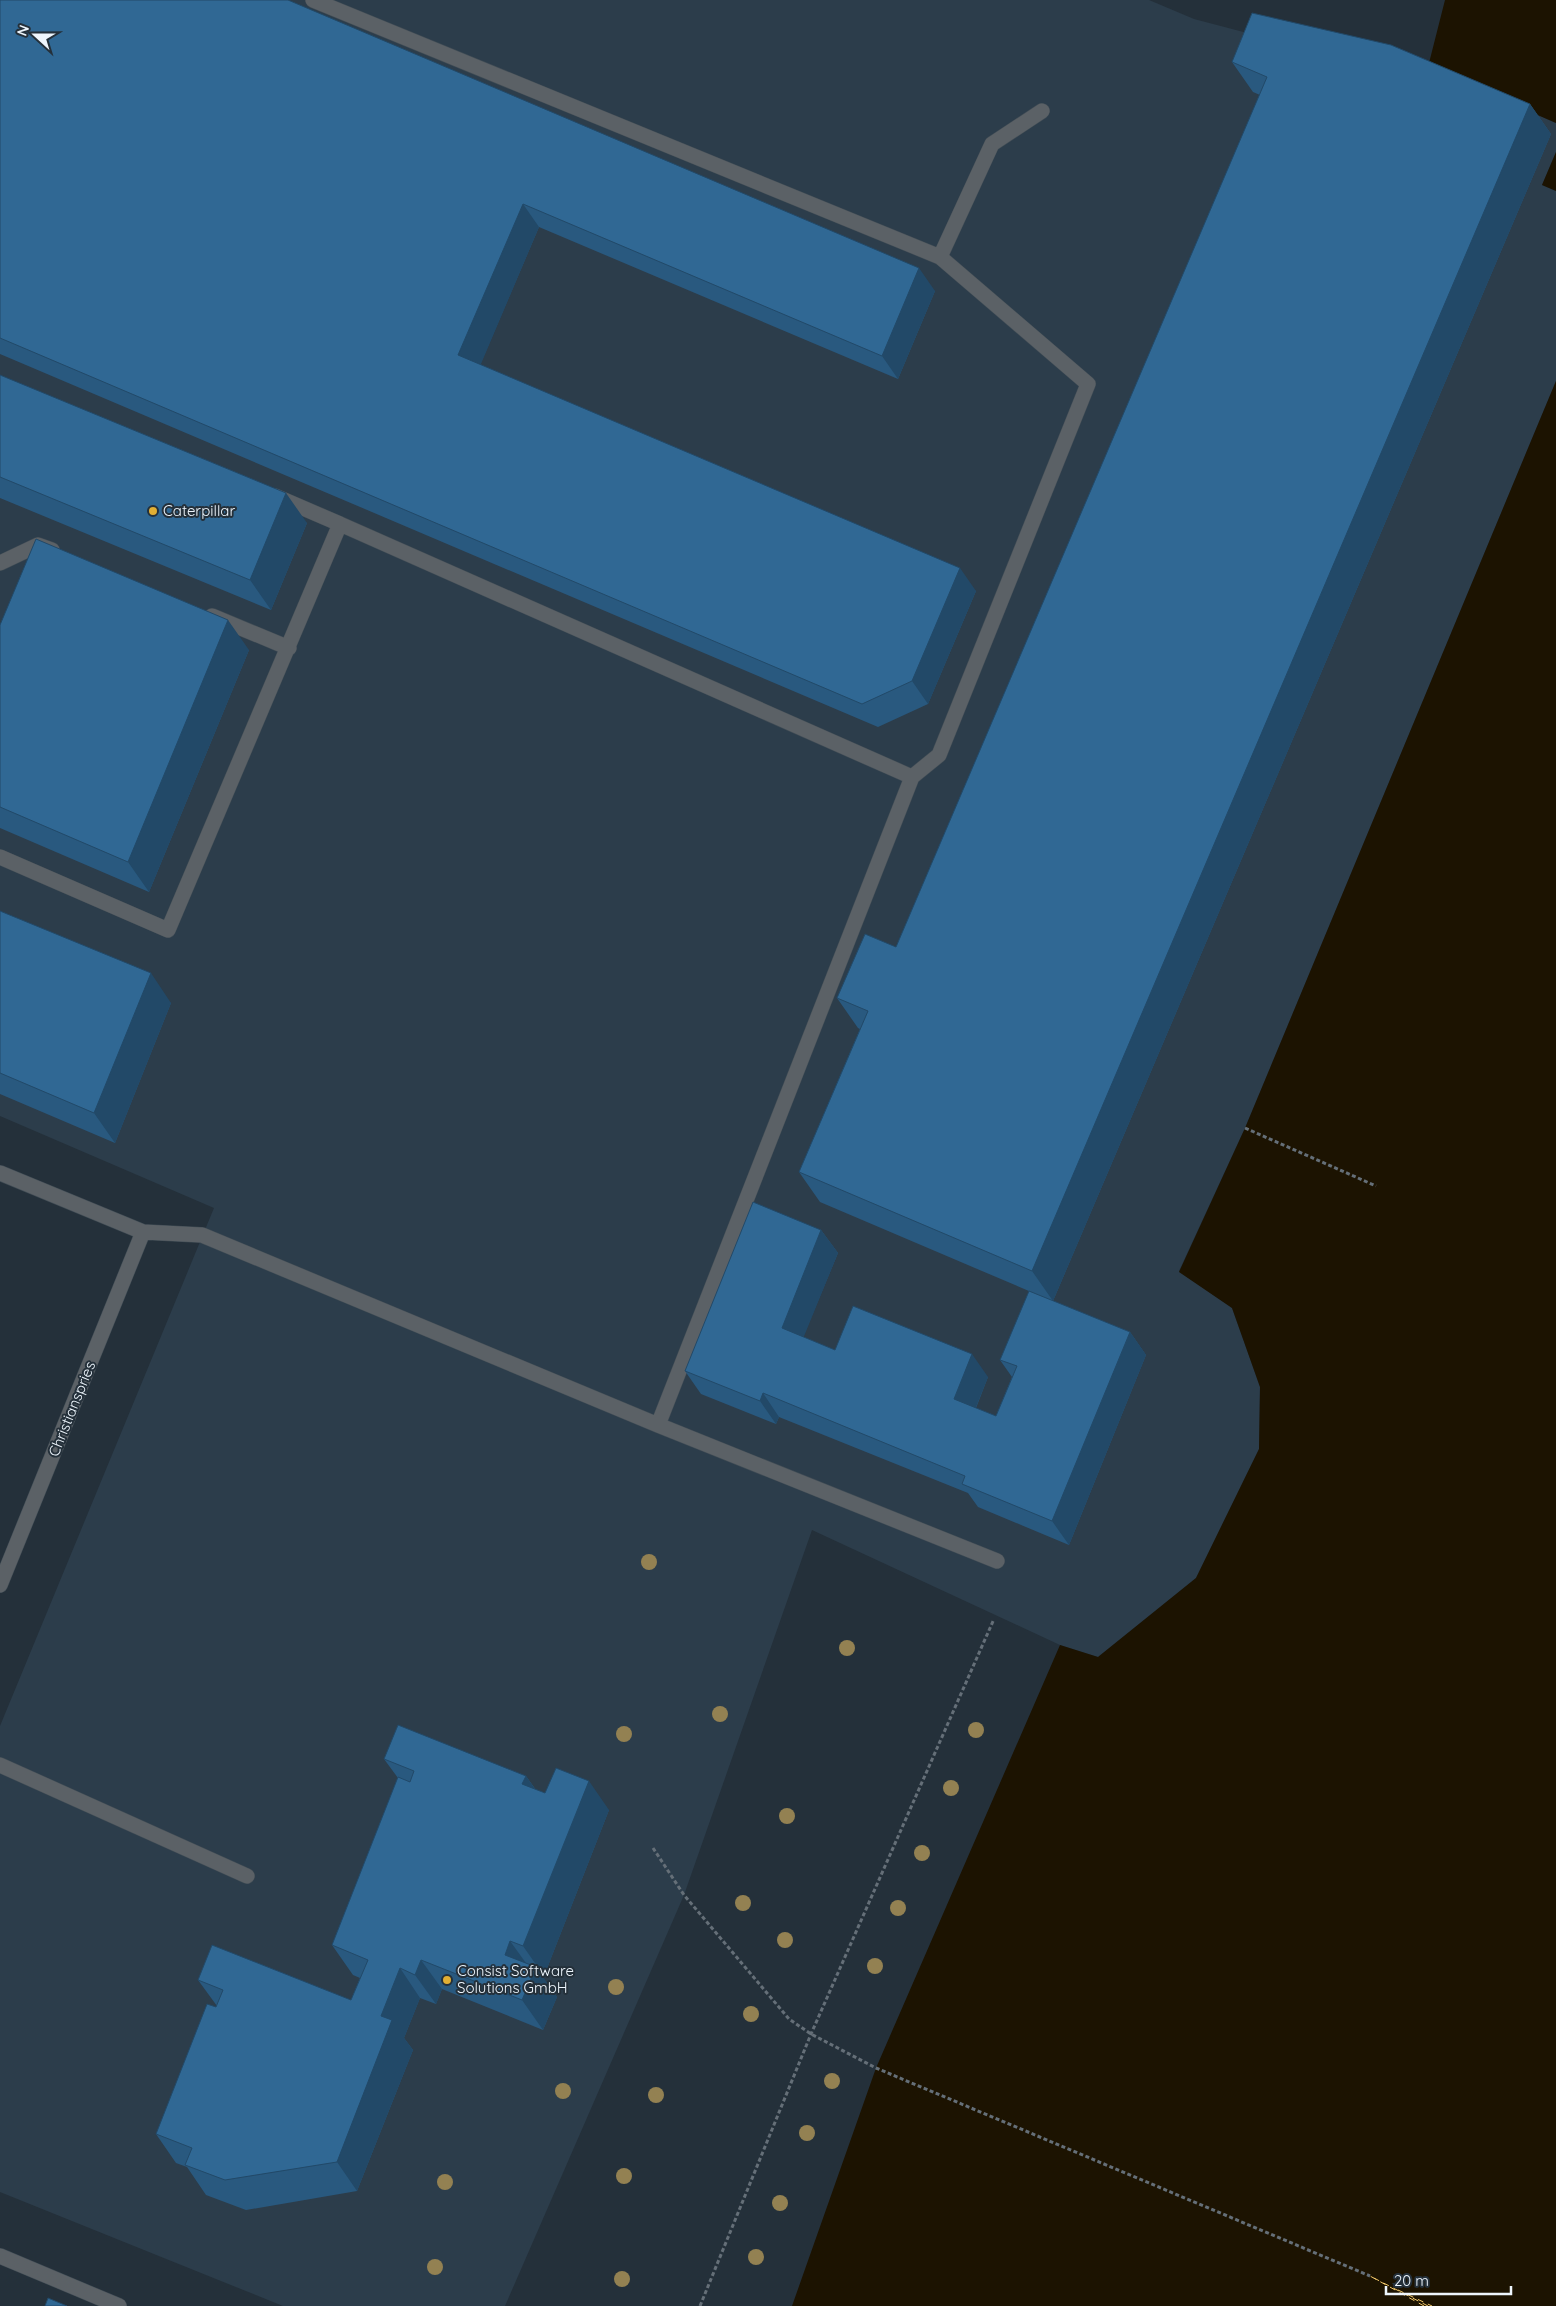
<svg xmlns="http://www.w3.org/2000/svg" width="1556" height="2306" font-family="Quicksand,sans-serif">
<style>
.built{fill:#2c3d4b}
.water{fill:#1c1301}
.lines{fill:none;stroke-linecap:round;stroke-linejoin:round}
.ferry{stroke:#f2c86a;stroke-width:1;stroke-dasharray:6 5;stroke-linecap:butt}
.minor-casing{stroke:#404c55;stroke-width:16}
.path{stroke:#656f78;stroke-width:3;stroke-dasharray:4 2.5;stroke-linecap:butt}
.minor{stroke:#5b6166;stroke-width:15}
.tree{fill:#938152}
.wall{fill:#29597f}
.shaded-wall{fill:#224968}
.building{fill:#306894;stroke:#224968}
.poi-dot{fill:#e1af34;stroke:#24303a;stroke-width:2}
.labels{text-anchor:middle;stroke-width:4;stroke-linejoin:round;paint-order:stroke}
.poi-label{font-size:15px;fill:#eef6fd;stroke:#24303a;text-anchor:start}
.street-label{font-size:15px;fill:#eef6fd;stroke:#24303a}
</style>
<rect width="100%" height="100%" fill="#24303a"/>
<path class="built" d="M0,0H1149L1194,19L1392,71L1428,67L1556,123V152L1542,185L1556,191V381L1245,1128L1179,1271L1232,1308L1260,1387L1259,1449L1196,1578L1098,1657L1060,1645L812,1530L684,1895L505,2306H283L0,2192V1726L214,1208L0,1116Z"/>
<path class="water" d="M1445,0H1556V123L1428,67Z
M1556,152V191L1542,185Z
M1556,381V2306H792L876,2068L1060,1645L1098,1657L1196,1578L1259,1449L1260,1387L1232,1308L1179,1272L1245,1128Z"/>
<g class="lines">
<path class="ferry" d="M1398,2290L1432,2306
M1424,2306L1370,2276L1428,2306"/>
<g class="minor-casing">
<path id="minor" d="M313,0L940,257
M340,524L912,777
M0,563L38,545L52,550
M212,616L289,648
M0,857L168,930L340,524L275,496
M0,1173L143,1232L202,1235L658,1425L997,1561
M658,1425L912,777L939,755L1088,384L940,257L992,144L1042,111
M0,1585L143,1232
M0,1765L247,1876
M0,2256L119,2306"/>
</g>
<path class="path" d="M1245,1128L1376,1186
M653,1848L684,1895L789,2019L811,2034L876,2068L1370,2276
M700,2306L811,2034L994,1619"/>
<use href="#minor" class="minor"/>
</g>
<g class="tree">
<circle cx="649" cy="1562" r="8"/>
<circle cx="847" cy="1648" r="8"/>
<circle cx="720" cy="1714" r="8"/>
<circle cx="976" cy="1730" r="8"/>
<circle cx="624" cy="1734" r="8"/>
<circle cx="951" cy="1788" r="8"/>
<circle cx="787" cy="1816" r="8"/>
<circle cx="922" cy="1853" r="8"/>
<circle cx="743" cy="1903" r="8"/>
<circle cx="898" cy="1908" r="8"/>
<circle cx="785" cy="1940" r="8"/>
<circle cx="875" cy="1966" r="8"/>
<circle cx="616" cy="1987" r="8"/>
<circle cx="751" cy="2014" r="8"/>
<circle cx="832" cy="2081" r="8"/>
<circle cx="563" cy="2091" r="8"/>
<circle cx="656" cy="2095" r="8"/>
<circle cx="807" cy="2133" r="8"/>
<circle cx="624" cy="2176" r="8"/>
<circle cx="445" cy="2182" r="8"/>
<circle cx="780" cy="2203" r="8"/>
<circle cx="756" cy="2257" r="8"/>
<circle cx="435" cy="2267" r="8"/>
<circle cx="622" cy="2279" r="8"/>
</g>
<path class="wall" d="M0,0L935,291L898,379L539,227L480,365L976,591L928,704L878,727L0,354Z
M1232,62L1530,104L1551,134L1053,1301L1130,1332L1146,1355L1069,1545L978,1507L968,1493L779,1417L776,1424L701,1394L685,1371L821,1230L838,1253L803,1337L835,1350L988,1377L976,1408L996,1416L1012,1377L1000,1360L1043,1297L820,1202L799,1172L860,1029L858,1028L837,998L896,947L1260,95L1253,92Z
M0,375L307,523L271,610L0,498Z
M0,625L249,650L149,892L0,828Z
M0,911L171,1003L115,1143L0,1094Z
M384,1759L526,1776L536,1790L545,1793L609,1810L544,1976L541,1975L557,1997L543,2030L442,1989L436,2004L420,1998L404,2038L413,2050L357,2191L246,2210L206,2195L187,2167L176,2163L156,2134L217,2006L198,1980L351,2000L360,1978L353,1975L332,1945L398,1778Z"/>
<path class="shaded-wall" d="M1530,104L1551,134L1053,1301L1032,1271Z
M523,204L539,227L475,378L458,355Z
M919,268L935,291L898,379L882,356Z
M286,493L307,523L271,610L250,580Z
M960,568L976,591L928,704L912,681Z
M228,620L249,650L149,892L128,862Z
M151,973L171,1003L115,1143L94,1113Z
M821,1230L838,1253L798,1351L782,1328Z
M1130,1332L1146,1355L1069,1545L1052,1521Z
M972,1354L988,1377L970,1422L954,1399Z
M763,1393L779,1417L776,1424L760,1401Z
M526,1776L546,1805L522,1784Z
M589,1781L609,1810L544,1976L523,1946Z
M510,1941L531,1970L505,1955Z
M421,1960L442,1989L436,2004L415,1975Z
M536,1967L557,1997L543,2030L522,2000Z
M400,1968L420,1998L404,2038L413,2050L357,2191L337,2162L381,2016Z"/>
<path class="building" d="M0,0H288L919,268L882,356L523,204L458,355L960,568L912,681L862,704L0,338Z
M1252,13L1391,45L1530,104L1032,1271L799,1172L868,1011L837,998L865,934L896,947L1267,77L1232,62Z
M0,375L286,493L250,580L0,477Z
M36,539L228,620L128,862L0,807V625Z
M0,911L151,973L94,1113L0,1073Z
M753,1202L821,1230L782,1328L835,1350L853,1306L972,1354L954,1399L996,1416L1017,1366L1000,1360L1029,1291L1130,1332L1052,1521L962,1484L965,1476L763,1393L760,1401L685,1371Z
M398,1725L526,1776L522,1784L545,1793L556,1768L589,1781L523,1946L510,1941L505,1955L536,1967L522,2000L421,1960L415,1975L400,1968L381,2016L392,2020L337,2162L225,2180L185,2165L192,2148L156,2134L207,2004L216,2007L223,1990L198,1980L212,1945L351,2000L368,1960L332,1945L398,1777L410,1782L414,1771L384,1759Z
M48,2298L67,2306H45Z"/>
<g class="poi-dot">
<circle cx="153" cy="511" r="5"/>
<circle cx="447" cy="1980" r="5"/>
</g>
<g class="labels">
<g class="poi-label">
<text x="163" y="516">Caterpillar</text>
<text x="457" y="1976">Consist Software<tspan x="457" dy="17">Solutions GmbH</tspan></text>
</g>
<g class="street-label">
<text transform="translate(72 1409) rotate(-68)" y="5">Christianspries</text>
</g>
</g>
<g transform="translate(35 35) rotate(291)" stroke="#24303a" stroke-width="4" paint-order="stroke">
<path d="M0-4L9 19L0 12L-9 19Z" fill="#eef6fd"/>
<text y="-8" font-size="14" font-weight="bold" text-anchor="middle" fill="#eef6fd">N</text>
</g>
<path d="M1386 2286v8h125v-8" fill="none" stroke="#eef6fd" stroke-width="2.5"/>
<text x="1394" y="2286" font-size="15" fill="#eef6fd" stroke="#24303a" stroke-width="4" paint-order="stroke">20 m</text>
</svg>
